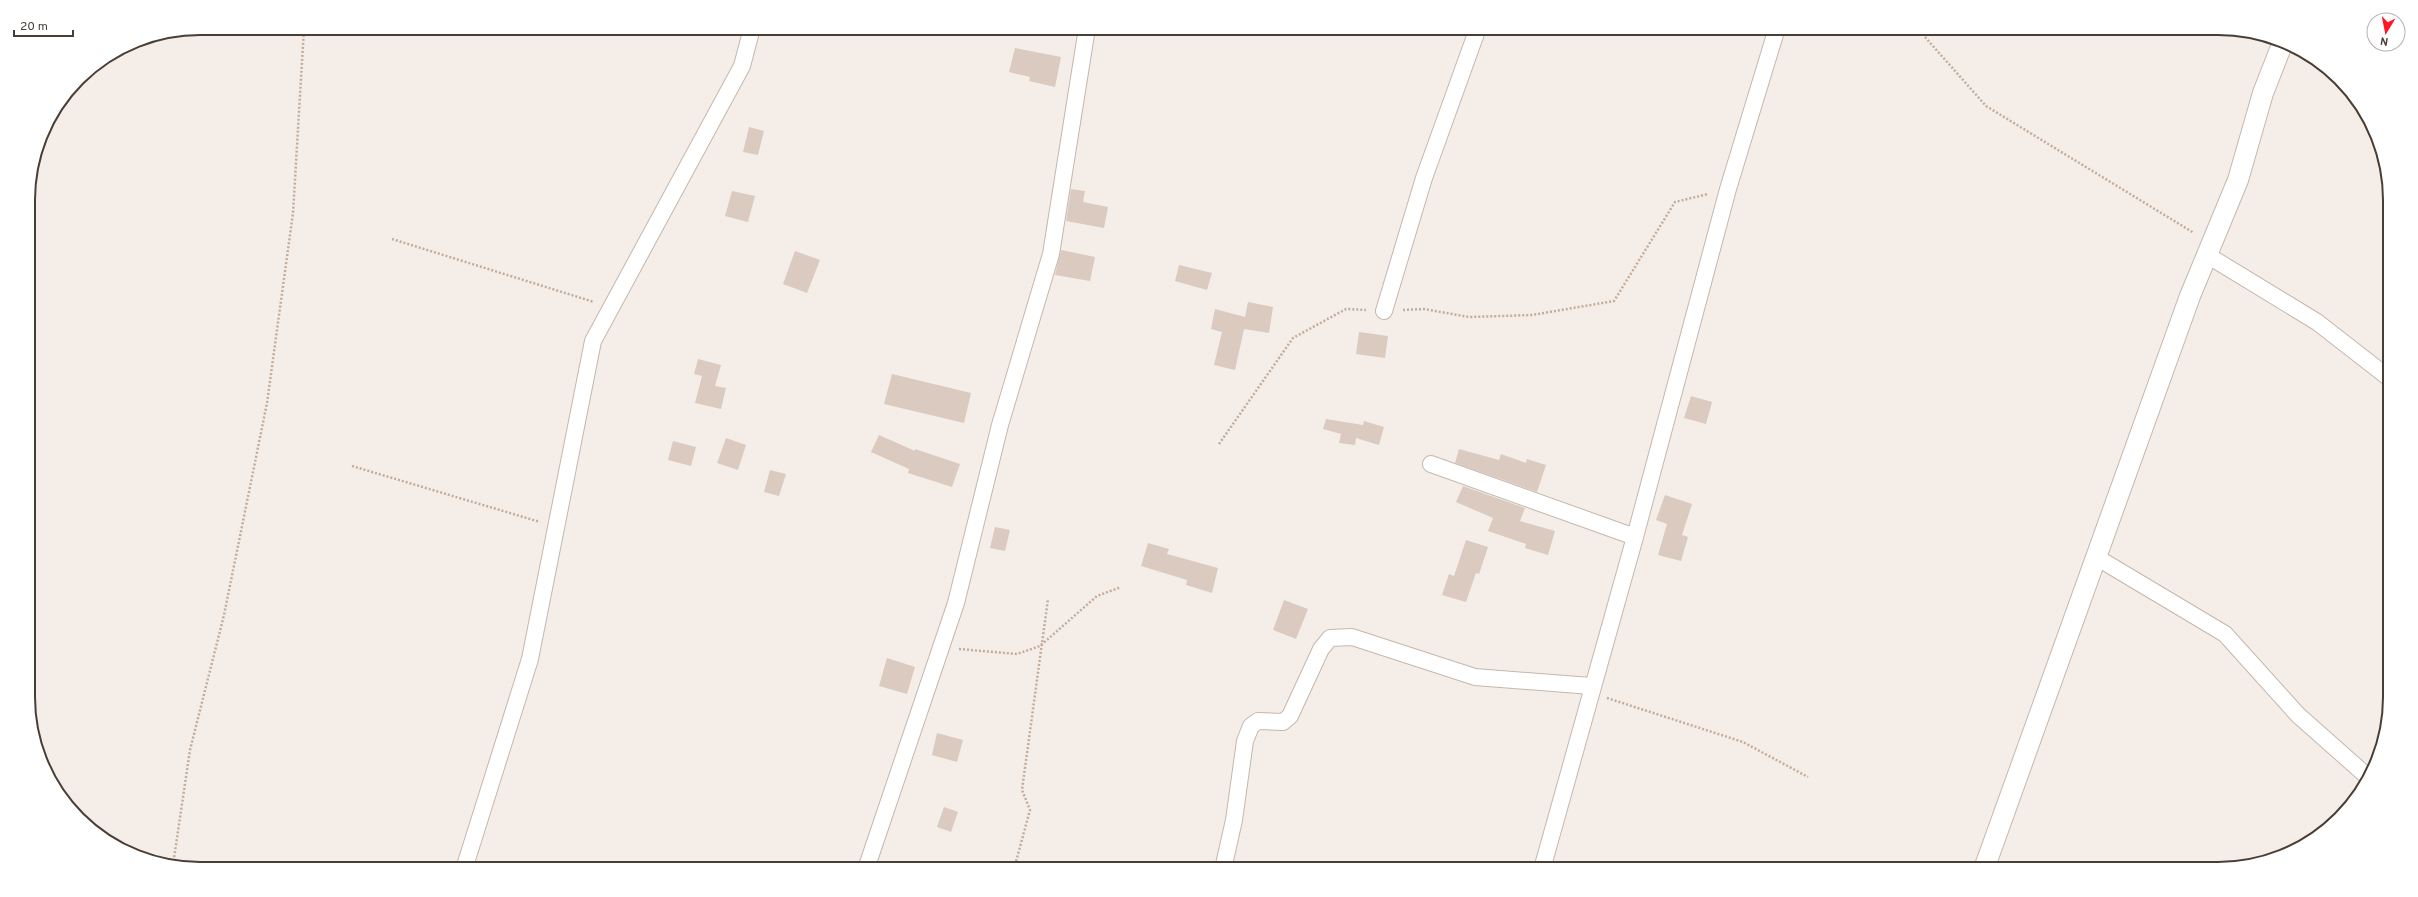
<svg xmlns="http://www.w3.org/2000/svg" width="2418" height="897" font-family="Overpass,sans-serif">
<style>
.building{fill:#dacac0}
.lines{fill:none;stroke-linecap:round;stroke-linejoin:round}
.minor-casing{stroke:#c4b7ad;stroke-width:18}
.tertiary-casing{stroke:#c4b7ad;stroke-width:22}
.path{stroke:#c4ac9a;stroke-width:2.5;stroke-dasharray:2 2;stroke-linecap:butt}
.minor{stroke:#fff;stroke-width:16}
.tertiary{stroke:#fff;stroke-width:20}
.rim{fill:none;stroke:#493e36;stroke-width:2}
</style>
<rect width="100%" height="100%" fill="#f5eee8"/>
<path class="building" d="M1015,48L1061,57L1055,87L1029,81L1030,77L1009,72Z
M749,127L764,131L758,155L743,152Z
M1071,189L1085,191L1083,202L1108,207L1104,228L1066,221Z
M732,191L755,196L748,222L725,216Z
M1061,250L1095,257L1090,281L1055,275Z
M795,251L820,260L807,293L783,284Z
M1179,265L1212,273L1207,290L1175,281Z
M1248,302L1273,307L1269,333L1244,329L1235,370L1214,365L1222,332L1211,329L1215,309L1245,317Z
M1359,332L1388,336L1385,358L1356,354Z
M698,359L721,365L715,386L726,388L721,409L695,403L702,376L694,374Z
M892,374L971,393L964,423L884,404Z
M1691,396L1712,402L1706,424L1684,418Z
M1326,419L1363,425L1364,421L1384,427L1379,445L1356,438L1355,445L1339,443L1341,434L1323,429Z
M879,435L915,451V449L960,464L952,487L908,473L909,469L871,452Z
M726,438L746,445L738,470L717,463Z
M673,441L696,447L691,466L668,460Z
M1459,449L1499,460L1501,454L1526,463L1527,459L1546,465L1537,492L1455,463Z
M770,470L786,474L779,496L764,492Z
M1463,486L1525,508L1520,521L1555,531L1548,555L1525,548L1526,544L1488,531L1493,518L1456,502Z
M1665,495L1692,504L1682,535L1688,537L1681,561L1658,555L1667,524L1656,520Z
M995,527L1010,530L1005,551L990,548Z
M1466,540L1488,547L1479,574L1476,573L1466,602L1442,595L1449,574L1454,576Z
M1148,543L1169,549L1167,554L1218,568L1212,593L1186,585L1187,580L1141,566Z
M1284,600L1308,609L1296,639L1273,630Z
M887,658L915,667L907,694L879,686Z
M937,733L963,740L957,762L932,755Z
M944,807L958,812L951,832L937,827Z"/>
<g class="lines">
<g class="minor-casing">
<path id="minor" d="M2207,255L2317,322L2389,378
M1384,311L1424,178L1478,28
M1431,464L1635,537
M2096,557L2225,634L2298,715L2368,777
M464,869L530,659L593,341L742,66L752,28
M866,869L956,603L1000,425L1051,254L1087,28
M1223,869L1234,820L1245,741L1251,726L1258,721L1283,722L1290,716L1321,649L1330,638L1352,637L1475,677L1591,686
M1542,869L1635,537L1728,189L1777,28"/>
</g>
<g class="tertiary-casing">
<path id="tertiary" d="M1984,869L2190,296L2238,180L2263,93L2283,42"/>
</g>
<path class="path" d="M1917,28L1986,106L2194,233
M392,239L594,302
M1403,310L1424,309L1469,317L1532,315L1614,301L1675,202L1708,194
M1219,444L1293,338L1346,309L1366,310
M352,466L540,522
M959,649L1017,654L1040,646L1097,596L1121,587
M1607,698L1743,742L1808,777
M173,865L190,750L224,615L267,403L293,213L304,28
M1014,869L1030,810L1022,790L1048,599"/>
<use href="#minor" class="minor"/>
<use href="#tertiary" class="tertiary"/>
</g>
<path d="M0 0H2418V897H0ZM200 35H2218A165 165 0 0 1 2383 200V697A165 165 0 0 1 2218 862H200A165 165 0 0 1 35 697V200A165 165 0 0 1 200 35Z" fill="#fff" fill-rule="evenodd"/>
<path class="rim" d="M200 35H2218A165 165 0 0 1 2383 200V697A165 165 0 0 1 2218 862H200A165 165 0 0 1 35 697V200A165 165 0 0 1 200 35Z"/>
<g transform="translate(2386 32) rotate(190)"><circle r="19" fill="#ffffff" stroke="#b6b2af"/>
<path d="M0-3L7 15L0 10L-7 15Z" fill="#ff1524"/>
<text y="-6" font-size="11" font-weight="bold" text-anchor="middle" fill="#493e36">N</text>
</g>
<path d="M14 30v6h59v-6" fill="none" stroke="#493e36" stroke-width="2"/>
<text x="20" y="30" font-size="12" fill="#493e36" stroke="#ffffff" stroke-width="3" paint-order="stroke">20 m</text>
</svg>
